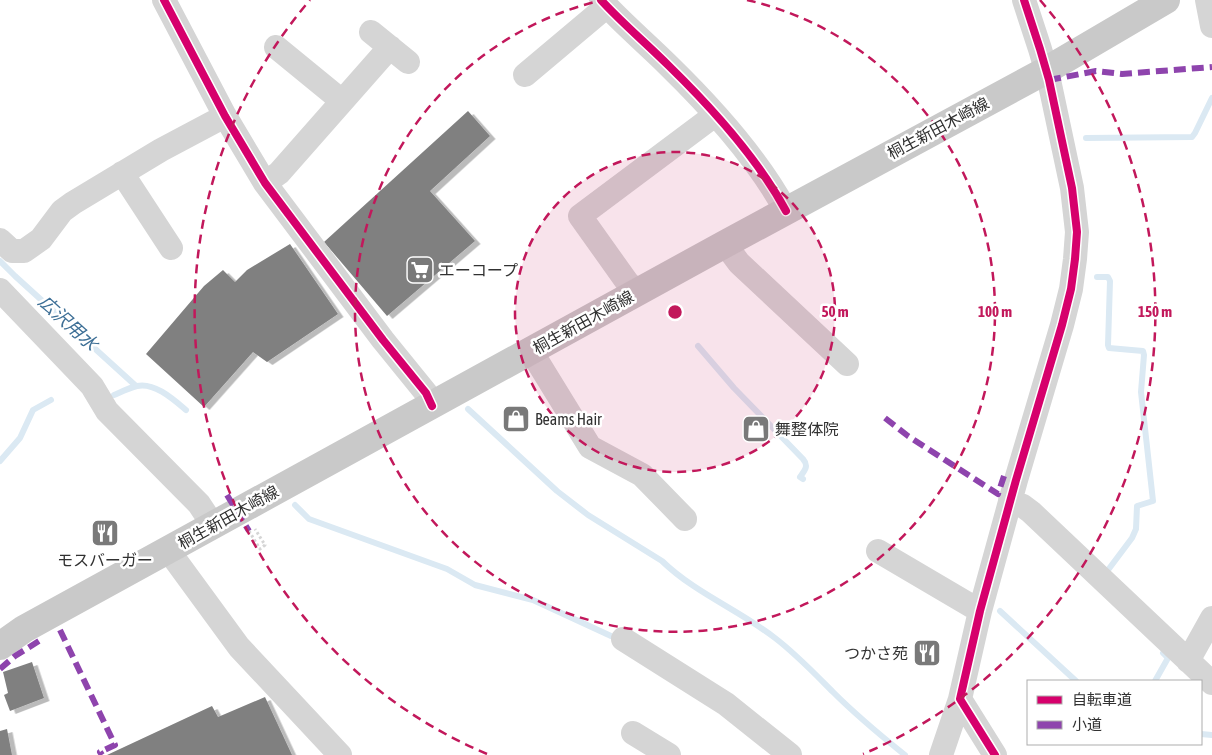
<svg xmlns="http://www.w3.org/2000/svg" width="1212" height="755" font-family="'Asap Condensed','Noto Sans JP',sans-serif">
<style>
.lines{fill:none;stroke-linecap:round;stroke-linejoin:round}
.stream{stroke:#dbe9f3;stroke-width:6}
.building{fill:#808080;filter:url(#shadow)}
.path{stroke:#d5d5d5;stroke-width:3;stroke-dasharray:2.5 2.5;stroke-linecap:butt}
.minor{stroke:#d5d5d5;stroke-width:24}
.major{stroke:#c9c9c9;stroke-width:28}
.quiet{stroke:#8e44ad;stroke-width:6;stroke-dasharray:12 6;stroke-linecap:butt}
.cycleway-casing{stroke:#fff;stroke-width:11}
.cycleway{stroke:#d6006c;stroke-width:8}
.ring{fill:none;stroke:#c2185b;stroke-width:2.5;stroke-dasharray:9 6}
.labels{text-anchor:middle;stroke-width:5;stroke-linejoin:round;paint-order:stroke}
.street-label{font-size:16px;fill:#313131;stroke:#fff}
.poi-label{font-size:16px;fill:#313131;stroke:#fff;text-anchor:start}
.water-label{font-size:18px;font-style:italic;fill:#3d6f96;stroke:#fff}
.centre{fill:#c2185b;stroke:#fff;stroke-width:2.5}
.ring-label{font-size:15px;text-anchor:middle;font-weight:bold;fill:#c2185b;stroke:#fff;stroke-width:5;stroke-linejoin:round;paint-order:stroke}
</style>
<defs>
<filter id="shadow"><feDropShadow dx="5.5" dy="3" stdDeviation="0" flood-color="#0004"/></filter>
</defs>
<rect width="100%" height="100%" fill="#fff"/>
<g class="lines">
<path class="stream" d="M1086,138L1192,137L1195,133L1212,98
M0,261L15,276L136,386
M1097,277H1108L1110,281L1108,345L1109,348L1143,351L1144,355L1141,392L1153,501L1137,506L1136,529L1132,538L1108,570
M698,346L734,388L803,459C809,466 805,470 800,477L803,479
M114,395C121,392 129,388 137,386C154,382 173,399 186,410
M468,409L557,491L588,515L662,561C695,593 739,610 775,638C796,654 814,673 833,692C856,715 880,735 905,755
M0,461L20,438L33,410L51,400
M295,505L309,519L447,569L475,585L533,600L611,636
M1000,611L1076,681
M1155,681L1168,658L1163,653
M1201,734L1212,735"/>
</g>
<path class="building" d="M468,111L490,136L430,191L475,241L387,316L324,242Z
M290,244L338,314L267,362L253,352L204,407L146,354L204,286L223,270L235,282L247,270Z
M32,662L44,698L10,711L4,695L8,693L3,672Z
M265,697L292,755H107L212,706L218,717Z
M7,729L12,755H0V731Z"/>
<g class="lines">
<path class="path" d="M249,531L260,549L265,545L255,529"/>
<path class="minor" d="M164,0L225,116L265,183L383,340L426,393L432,406
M601,0C622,23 647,44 669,66C712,108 758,159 786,211
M1207,0L1212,26
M371,32L408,62
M276,47L342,101
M525,75L607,6
M122,173L171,248
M265,183L279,173L390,47
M0,240L12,251H24L41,239L62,211L73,203L161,150L225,116
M725,244L739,263L847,364
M0,290L92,386L107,411L199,504L213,525
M637,292L627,282L580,216L715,115
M531,351L590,447L642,475L685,519
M1010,501L1023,506L1031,512L1212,683
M168,550L239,647L340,755
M878,551L980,611
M623,639L726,704L790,755
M1188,661L1212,618
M633,733L669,755
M941,755L960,699
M995,755L960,699L980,611L1016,480L1062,325L1071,289L1075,259L1077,232L1072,188L1049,80L1040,49L1024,0"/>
<path class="major" d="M0,646L24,629L725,244L1045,71L1166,0"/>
<path class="quiet" d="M1049,80L1096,71L1122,74L1212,67
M885,418L908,436L998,494L1004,476
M227,495L249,531
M60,630L115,745L100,752L102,755
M0,669L15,656L39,641"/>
<g class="cycleway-casing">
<path id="cycleway" d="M164,0L225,116L265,183L383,340L426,393L432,406
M601,0C622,23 647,44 669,66C712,108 758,159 786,211
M995,755L960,699L980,611L1016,480L1062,325L1071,289L1075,259L1077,232L1072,188L1049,80L1040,49L1024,0"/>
</g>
<use href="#cycleway" class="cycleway"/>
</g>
<circle cx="675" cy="312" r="160" fill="#c2185b" fill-opacity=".12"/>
<g class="ring">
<circle cx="675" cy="312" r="160"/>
<path d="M747 0A320 320 0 1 1 603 0"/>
<path d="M487 754A480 480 0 0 1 310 0M1040 0A480 480 0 0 1 863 754"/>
</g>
<defs>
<g id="supermarket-square" transform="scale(1.4375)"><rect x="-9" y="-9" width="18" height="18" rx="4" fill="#797979" stroke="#fff"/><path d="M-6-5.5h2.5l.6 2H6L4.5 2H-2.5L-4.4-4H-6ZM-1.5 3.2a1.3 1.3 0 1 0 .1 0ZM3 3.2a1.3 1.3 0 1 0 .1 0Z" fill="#fff"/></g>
<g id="shop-square" transform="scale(1.4375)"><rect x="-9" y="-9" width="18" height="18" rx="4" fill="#797979" stroke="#fff"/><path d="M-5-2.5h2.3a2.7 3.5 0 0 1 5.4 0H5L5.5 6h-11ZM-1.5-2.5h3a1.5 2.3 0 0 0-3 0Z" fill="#fff"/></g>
<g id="restaurant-square" transform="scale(1.4375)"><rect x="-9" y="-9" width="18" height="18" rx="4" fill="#797979" stroke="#fff"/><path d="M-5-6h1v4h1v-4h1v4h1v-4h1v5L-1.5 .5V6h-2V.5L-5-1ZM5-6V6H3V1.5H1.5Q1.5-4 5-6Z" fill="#fff"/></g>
</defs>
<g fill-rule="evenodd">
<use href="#supermarket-square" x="420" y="270"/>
<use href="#shop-square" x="516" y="419"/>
<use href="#shop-square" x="756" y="429"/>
<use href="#restaurant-square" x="105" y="533"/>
<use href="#restaurant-square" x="927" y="653"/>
</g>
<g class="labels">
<g class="street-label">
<text transform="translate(938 128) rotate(-28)" y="6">桐生新田木崎線</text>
<text transform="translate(583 322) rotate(-29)" y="6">桐生新田木崎線</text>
<text transform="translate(228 517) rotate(-29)" y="6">桐生新田木崎線</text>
</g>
<g class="poi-label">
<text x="439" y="276">エーコープ</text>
<text x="535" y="425">Beams Hair</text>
<text x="775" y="435">舞整体院</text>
<text x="105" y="566" text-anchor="middle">モスバーガー</text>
<text x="908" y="659" text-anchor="end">つかさ苑</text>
</g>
<g class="water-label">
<text transform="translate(68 323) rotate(42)" y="6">広沢用水</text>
</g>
</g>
<circle cx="675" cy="312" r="8" class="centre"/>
<g class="ring-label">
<text x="835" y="317">50 m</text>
<text x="995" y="317">100 m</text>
<text x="1155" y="317">150 m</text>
</g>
<rect x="1027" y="680" width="175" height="65" fill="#ffffff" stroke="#adadad"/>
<rect x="1037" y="696" width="25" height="8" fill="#d6006c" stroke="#adadad"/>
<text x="1072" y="705" font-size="15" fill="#313131">自転車道</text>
<rect x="1037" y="721" width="25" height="8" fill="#8e44ad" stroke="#adadad"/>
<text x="1072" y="730" font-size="15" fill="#313131">小道</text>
</svg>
